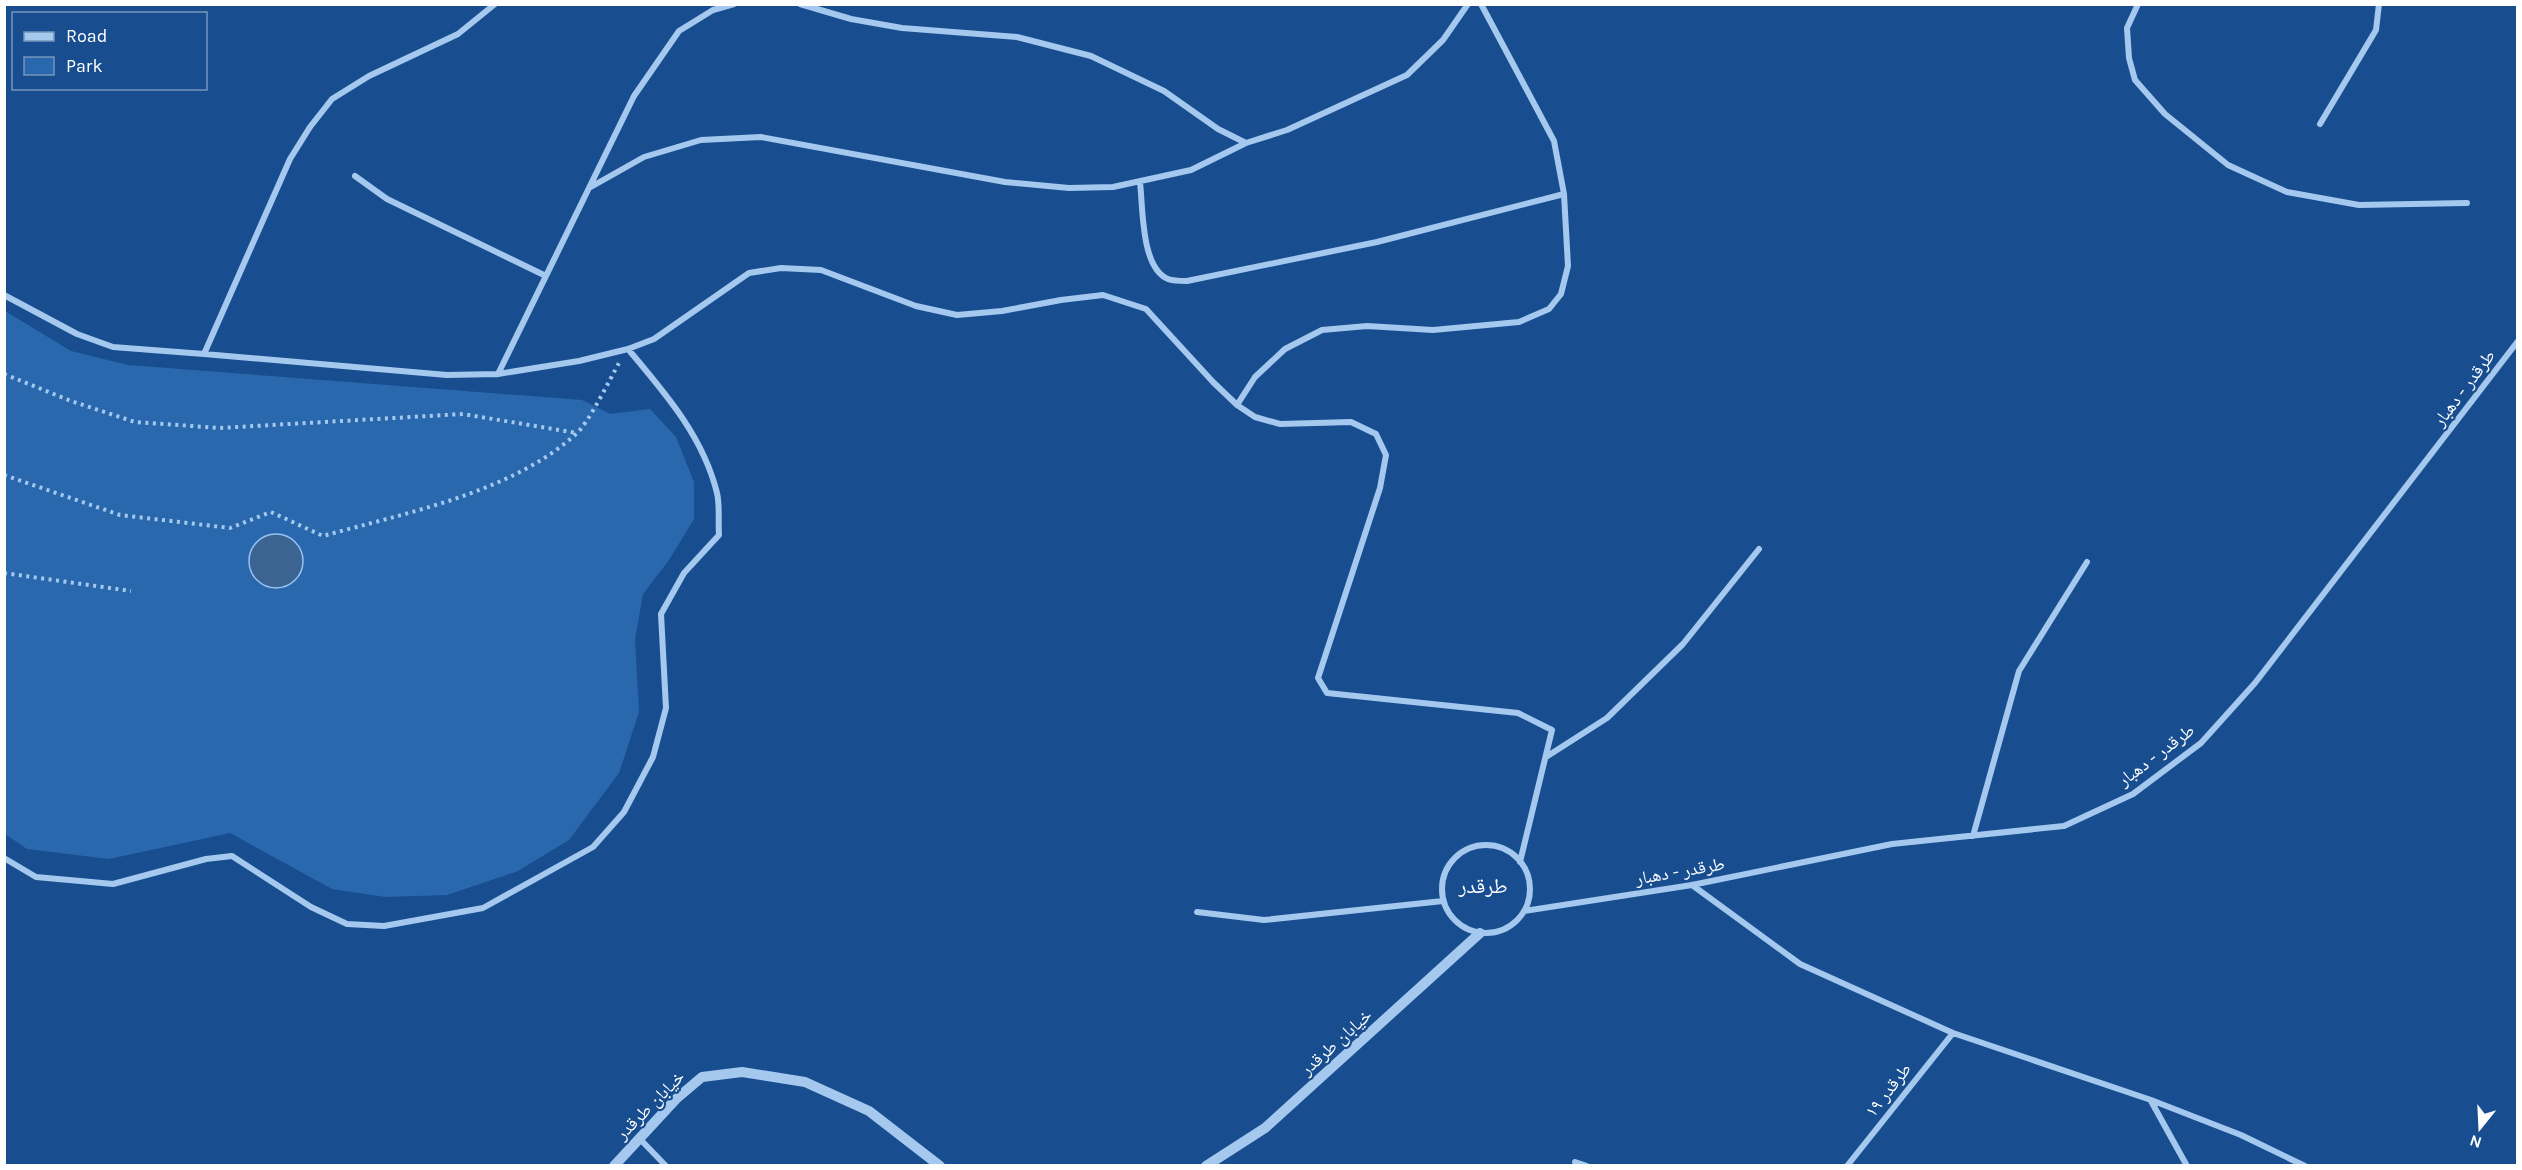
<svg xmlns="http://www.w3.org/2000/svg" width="2522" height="1170" font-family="Karla,'Noto Naskh Arabic',sans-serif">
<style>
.green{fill:#2a68ae}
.water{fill:#3c6493;stroke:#97c3f2;stroke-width:1.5}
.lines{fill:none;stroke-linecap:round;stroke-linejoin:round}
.path{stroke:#a5c8ef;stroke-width:4;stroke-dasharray:3 4.5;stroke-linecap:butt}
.minor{stroke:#a5c8ef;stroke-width:6}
.tertiary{stroke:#a5c8ef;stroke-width:10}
.labels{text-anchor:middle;stroke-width:4.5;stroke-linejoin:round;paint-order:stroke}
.street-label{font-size:18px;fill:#fff;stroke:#184e8f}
.quarter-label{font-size:21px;fill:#fff;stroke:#184e8f}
</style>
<rect width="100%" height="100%" fill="#184e8f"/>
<path class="green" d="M5,311L71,351L128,365L582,400L610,414L650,409L676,437L694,482V519L669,560L643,594L635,639L639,712L619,773L569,840L518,871L447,895L385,897L332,889L230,833L109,859L27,849L5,834Z"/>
<path class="water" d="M249 561a27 27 0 1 1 54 0a27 27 0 1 1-54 0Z"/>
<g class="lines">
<path class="path" d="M4,374L71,401L135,422L220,428L463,414L577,433
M4,475L120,515L230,528L271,512L323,536C405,513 511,493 576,434C588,424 610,379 619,363
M4,573L131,591"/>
<path class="minor" d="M495,4L458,34L369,76L332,99L310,127L290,159L204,354L447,375L498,374L579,361L628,349L654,339L749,273L781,268L821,270L916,306L957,315L1002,311L1061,300L1103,295L1146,309L1213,382L1237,405L1255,417L1280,424L1351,422L1376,434L1386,455L1380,488L1318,678L1327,693L1518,713L1552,730L1520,862
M800,4L851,19L902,28L1017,37L1091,56L1164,91L1218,129L1246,143L1287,130L1407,75L1443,40L1468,4
M2138,4L2127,28L2129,58L2135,80L2165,114L2228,165L2287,192L2359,205L2467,203
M2320,124L2376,30L2379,4
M355,176L387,199L546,276
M1140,182C1143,208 1141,268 1168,279C1173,281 1181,281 1187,281L1377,242L1564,194
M589,188L644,157L701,140L761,137L1005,182L1069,188L1113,187L1191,170L1246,143
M4,295L77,334L113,347L204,354
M498,374L634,96L679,31L713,10L734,4
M1237,405L1255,377L1285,349L1322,330L1367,326L1433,330L1519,322L1549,309L1561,294L1568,266L1564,194L1554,141L1481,4
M1546,757L1607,718L1683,644L1759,549
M1973,836L2019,671L2087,562
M1442 889a44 44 0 1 1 88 0a44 44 0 1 1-88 0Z
M4,858L36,877L113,884L206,859L232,856L311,907L347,924L384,926L483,908L593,847L624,812L653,757L666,708L661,614L684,573L719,535C718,521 720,506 717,493C703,436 665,393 628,349
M1692,885L1800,964L1953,1033L2151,1100L2241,1135L2305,1166
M1524,911L1692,885L1892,844L2064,826L2133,794L2201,743L2255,683L2518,341
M1197,912L1264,920L1443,901
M2151,1101L2187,1166
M639,1138L666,1166
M1575,1162L1587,1166
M1847,1166L1953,1033"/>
<path class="tertiary" d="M614,1166L676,1099L702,1077L742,1072L805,1082L869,1111L940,1166
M1206,1166L1265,1128L1480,933"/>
</g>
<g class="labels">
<g class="street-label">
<text transform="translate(2464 388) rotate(-53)" y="6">طرقدر - دهبار</text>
<text transform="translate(2156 755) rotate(-37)" y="6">طرقدر - دهبار</text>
<text transform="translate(1680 871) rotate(-10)" y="6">طرقدر - دهبار</text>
<text transform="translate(1336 1042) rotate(-42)" y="6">خیابان طرقدر</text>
<text transform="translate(1888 1090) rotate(-52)" y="6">طرقدر ۱۹</text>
<text transform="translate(650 1105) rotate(-45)" y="6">خیابان طرقدر</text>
</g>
<g class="quarter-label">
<text x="1483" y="893">طرقدر</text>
</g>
</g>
<rect width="2522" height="1170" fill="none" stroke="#ffffff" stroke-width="12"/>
<rect x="12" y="12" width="195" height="78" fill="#184e8f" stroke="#7495bc" stroke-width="1.5"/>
<rect x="24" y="32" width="30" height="9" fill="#a5c8ef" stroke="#7495bc" stroke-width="1.5"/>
<text x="66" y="42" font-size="18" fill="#ffffff">Road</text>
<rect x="24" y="57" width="30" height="18" fill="#2a68ae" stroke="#7495bc" stroke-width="1.5"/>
<text x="66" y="72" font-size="18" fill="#ffffff">Park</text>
<g transform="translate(2480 1128) rotate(198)" stroke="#184e8f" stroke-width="4.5" paint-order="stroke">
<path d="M0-4.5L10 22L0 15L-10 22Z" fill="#ffffff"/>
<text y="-9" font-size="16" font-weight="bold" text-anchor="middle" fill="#ffffff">N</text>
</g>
</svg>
